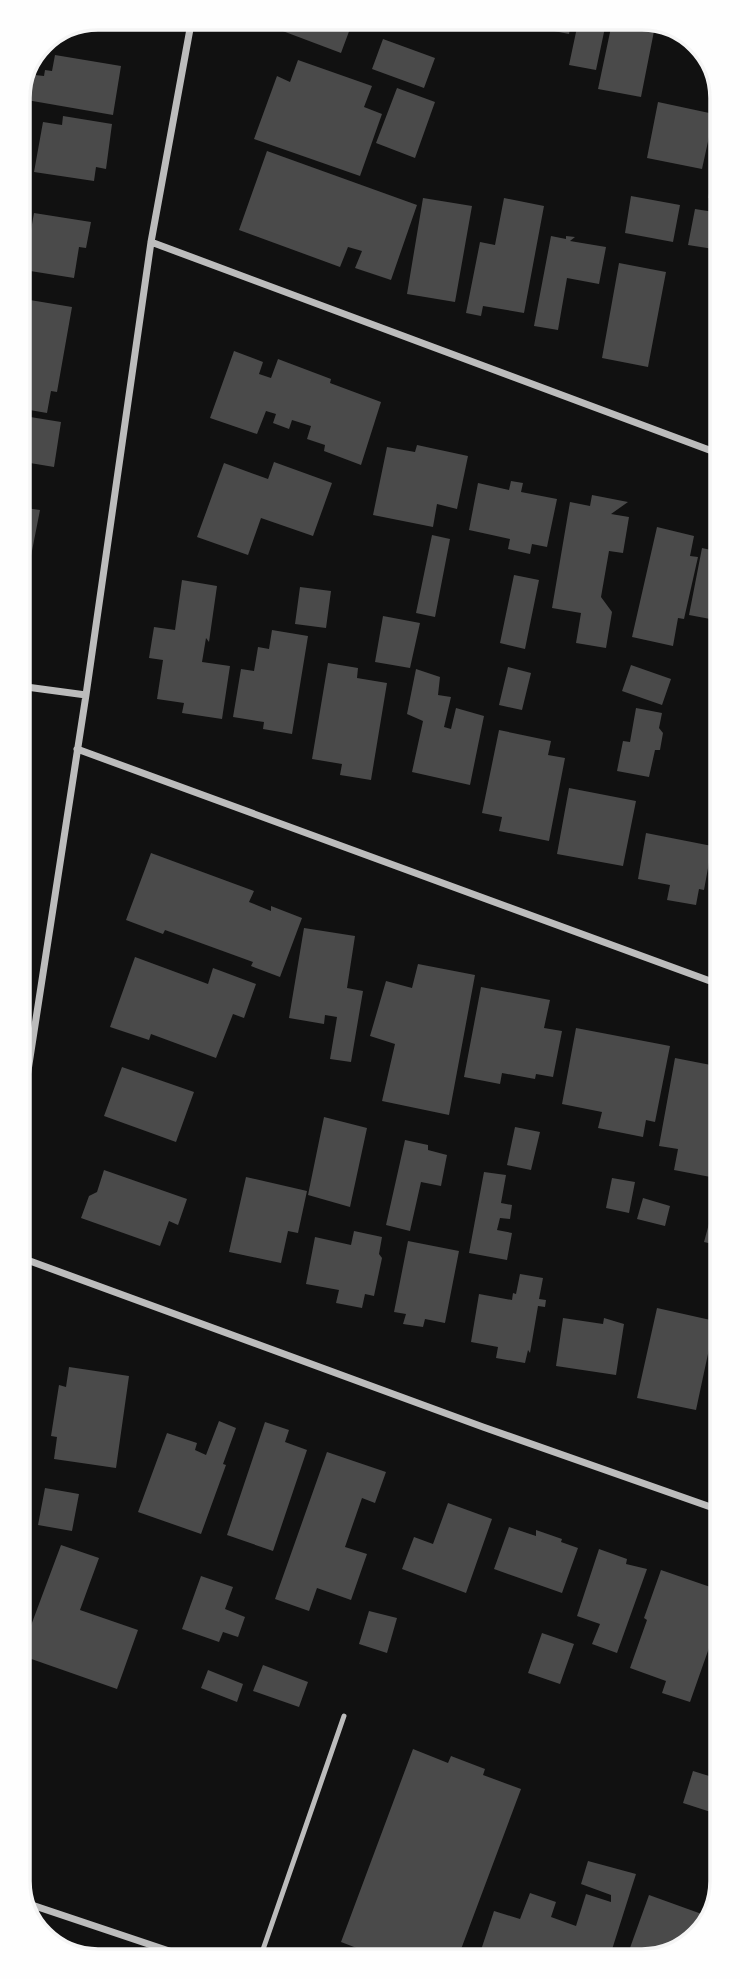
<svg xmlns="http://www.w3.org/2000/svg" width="740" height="1979" font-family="Figtree,sans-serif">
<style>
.building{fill:#4a4a4a}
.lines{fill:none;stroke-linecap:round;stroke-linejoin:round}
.service{stroke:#bcbcbc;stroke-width:5}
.minor{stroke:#bcbcbc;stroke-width:7}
.rim{fill:none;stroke:#f5f5f5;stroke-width:3.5}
</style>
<rect width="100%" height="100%" fill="#111"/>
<path class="building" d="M275,18H354L341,53L272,27Z
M526,18H572L569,34L524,25Z
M579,18H607L596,70L569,65Z
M613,18H648L656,21L641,97L598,89Z
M383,39L435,58L424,88L372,69Z
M55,55L121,66L113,115L21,99L26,74L44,76L45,70L52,71Z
M298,60L372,86L364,107L382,114L360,176L254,139L277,76L290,82Z
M397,88L435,102L415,158L376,143Z
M658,102L714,114L702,169L647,158Z
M63,116L112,124L106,169L96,167L94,181L34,172L43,122L62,125Z
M267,151L417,205L391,280L355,268L362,251L348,247L340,267L239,230Z
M715,164L720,165V201L708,198Z
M631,196L680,205L673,242L625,233Z
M423,198L472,206L455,302L407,294Z
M504,198L544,206L524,313L483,306L481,316L466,313L480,242L495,245Z
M695,209L720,213V250L688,245Z
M34,213L91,222L86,248L79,247L74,278L24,270Z
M551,236L566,239V236L575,237L570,241L606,247L599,284L567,278L558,330L534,326Z
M619,263L666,272L648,367L602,358Z
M18,298L72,307L57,392L51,391L47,413L18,408Z
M234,351L263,362L259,374L271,378L278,359L331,379L330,383L381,402L361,465L324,451L325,445L307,439L311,426L292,420L289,429L273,423L276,414L266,411L257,434L210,418Z
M18,415L61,422L54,467L18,461Z
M417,445L468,456L457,509L437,504L433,527L373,515L387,447L415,452Z
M274,462L332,483L313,536L261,518L248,555L197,537L224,463L268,479Z
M511,481L523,483L521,492L557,499L547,547L532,544L530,554L508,549L510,539L469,530L478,483L509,490Z
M592,495L628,502L611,514L629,517L623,553L609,551L601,597L612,612L606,648L576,643L581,613L552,608L570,502L590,506Z
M18,504L27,505L26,508L40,510L31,556L18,554Z
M657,527L694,536L690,556L698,557L684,619L678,618L673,646L632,637Z
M432,535L450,539L435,617L416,613Z
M702,548L720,552L721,621L689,615Z
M514,575L539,580L525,649L500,643Z
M182,580L217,586L209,642L206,638L202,662L230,666L222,719L182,713L184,703L157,699L163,660L149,658L154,627L175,630Z
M300,587L331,591L326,628L295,624Z
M18,593L30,595L21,650H18Z
M383,616L420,623L410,668L375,662Z
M272,630L308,636L292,734L263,729L264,722L233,717L241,669L254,671L258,647L269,649Z
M328,663L358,668L357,678L387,683L371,780L340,775L342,764L312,759Z
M631,665L671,679L662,705L622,691Z
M508,667L531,673L522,710L499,705Z
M416,669L440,677L438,695L451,697L444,727L451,729L456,708L484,716L470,785L412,772L423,721L407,714Z
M636,708L662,713L659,728L663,733L660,750H655L649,777L617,771L623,741L630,742Z
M499,730L551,741L548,755L565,758L549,841L499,831L502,817L482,813Z
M569,788L636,801L623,866L557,854Z
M646,833L712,846L704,890L699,889L696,905L667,900L670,885L638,879Z
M151,853L254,891L249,902L271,911V906L302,918L280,977L251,966L253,962L165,930L163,934L126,920Z
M304,928L355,936L347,988L363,991L351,1062L330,1059L337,1017L325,1015L324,1024L289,1018Z
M135,957L208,984L213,968L256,984L244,1018L233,1014L216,1058L151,1034L149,1040L110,1027Z
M418,964L475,975L449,1115L382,1101L395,1044L370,1036L386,981L412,988Z
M481,987L550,1000L544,1028L562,1031L553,1077L536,1074L535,1079L502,1073L500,1084L464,1077Z
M576,1028L670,1046L655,1122L646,1120L643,1137L598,1128L602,1112L562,1104Z
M675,1058L721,1067V1179L674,1170L678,1149L659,1146Z
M122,1067L194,1092L176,1142L104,1116Z
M324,1117L367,1128L350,1207L308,1195Z
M515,1127L540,1132L531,1170L507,1165Z
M405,1140L428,1145V1150L447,1155L441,1186L421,1182L410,1231L386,1225Z
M104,1170L187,1199L178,1225L169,1221L160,1246L81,1218L89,1196L97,1192Z
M484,1172L506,1175L501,1203L512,1205L510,1219L500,1218L497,1230L512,1233L507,1260L469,1253Z
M246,1177L307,1191L298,1233L288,1231L281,1263L229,1252Z
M612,1178L635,1182L629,1213L606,1208Z
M643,1198L670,1206L665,1226L637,1219Z
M710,1220L721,1223V1246L704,1242Z
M354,1231L382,1237L379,1254L382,1258L374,1296L365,1294L362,1308L336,1303L339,1290L306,1284L315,1237L351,1245Z
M408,1241L459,1251L445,1323L425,1319L423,1327L403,1324L406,1314L394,1312Z
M520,1274L543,1278L539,1299L546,1300L545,1307L538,1306L530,1353L528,1350L525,1363L496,1358L498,1347L471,1342L479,1294L512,1300L513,1293L516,1294Z
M657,1308L715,1321L696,1410L637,1398Z
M563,1318L603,1324L604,1318L624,1324L616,1375L556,1366Z
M69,1367L129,1376L116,1468L54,1459L57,1437L51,1436L59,1385L66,1387Z
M720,1396H722V1431L715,1429Z
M219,1421L236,1428L223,1464L226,1465L201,1534L138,1512L167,1433L197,1443L195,1450L206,1455Z
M265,1422L289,1430L285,1442L307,1450L273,1551L227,1535Z
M327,1452L386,1472L375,1503L362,1498L345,1547L367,1554L351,1600L317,1588L309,1611L275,1599Z
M45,1488L79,1494L72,1531L38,1525Z
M448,1503L492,1519L466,1593L402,1569L414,1537L433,1544Z
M509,1527L536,1536V1530L562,1539L561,1542L578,1548L562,1593L494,1569Z
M61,1545L99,1558L80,1610L138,1630L117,1689L20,1655Z
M599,1549L627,1559L626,1564L647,1569L617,1653L592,1644L600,1624L577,1616Z
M661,1570L722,1591V1611L690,1702L662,1693L666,1681L630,1668L647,1620L644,1618Z
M201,1576L233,1587L225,1609L245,1617L238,1637L223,1632L219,1642L182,1629Z
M369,1611L397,1618L387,1653L359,1644Z
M542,1633L574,1644L560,1684L528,1673Z
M263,1665L308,1682L299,1707L253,1691Z
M208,1670L243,1684L237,1702L201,1688Z
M413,1749L448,1763L451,1756L485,1769L483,1775L521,1789L457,1960H388L341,1942Z
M693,1771L722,1780V1808L720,1815L683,1803Z
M588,1861L636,1874L609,1959H478L494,1911L520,1919L530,1893L556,1902L551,1917L576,1926L586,1894L611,1902V1895L581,1884Z
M649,1895L710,1917L706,1930L663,1959H626Z"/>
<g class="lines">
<path class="service" d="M259,1961L344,1716"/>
<path class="minor" d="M151,242L720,454
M19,686L86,695
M77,749L721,985
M19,1129L86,695L151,242L192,18
M19,1257L483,1427L722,1511
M20,1901L199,1961"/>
</g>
<path d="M0 0H740V1979H0ZM98 30H642A68 68 0 0 1 710 98V1881A68 68 0 0 1 642 1949H98A68 68 0 0 1 30 1881V98A68 68 0 0 1 98 30Z" fill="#fefefe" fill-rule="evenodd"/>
<path class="rim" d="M98 30H642A68 68 0 0 1 710 98V1881A68 68 0 0 1 642 1949H98A68 68 0 0 1 30 1881V98A68 68 0 0 1 98 30Z"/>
</svg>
